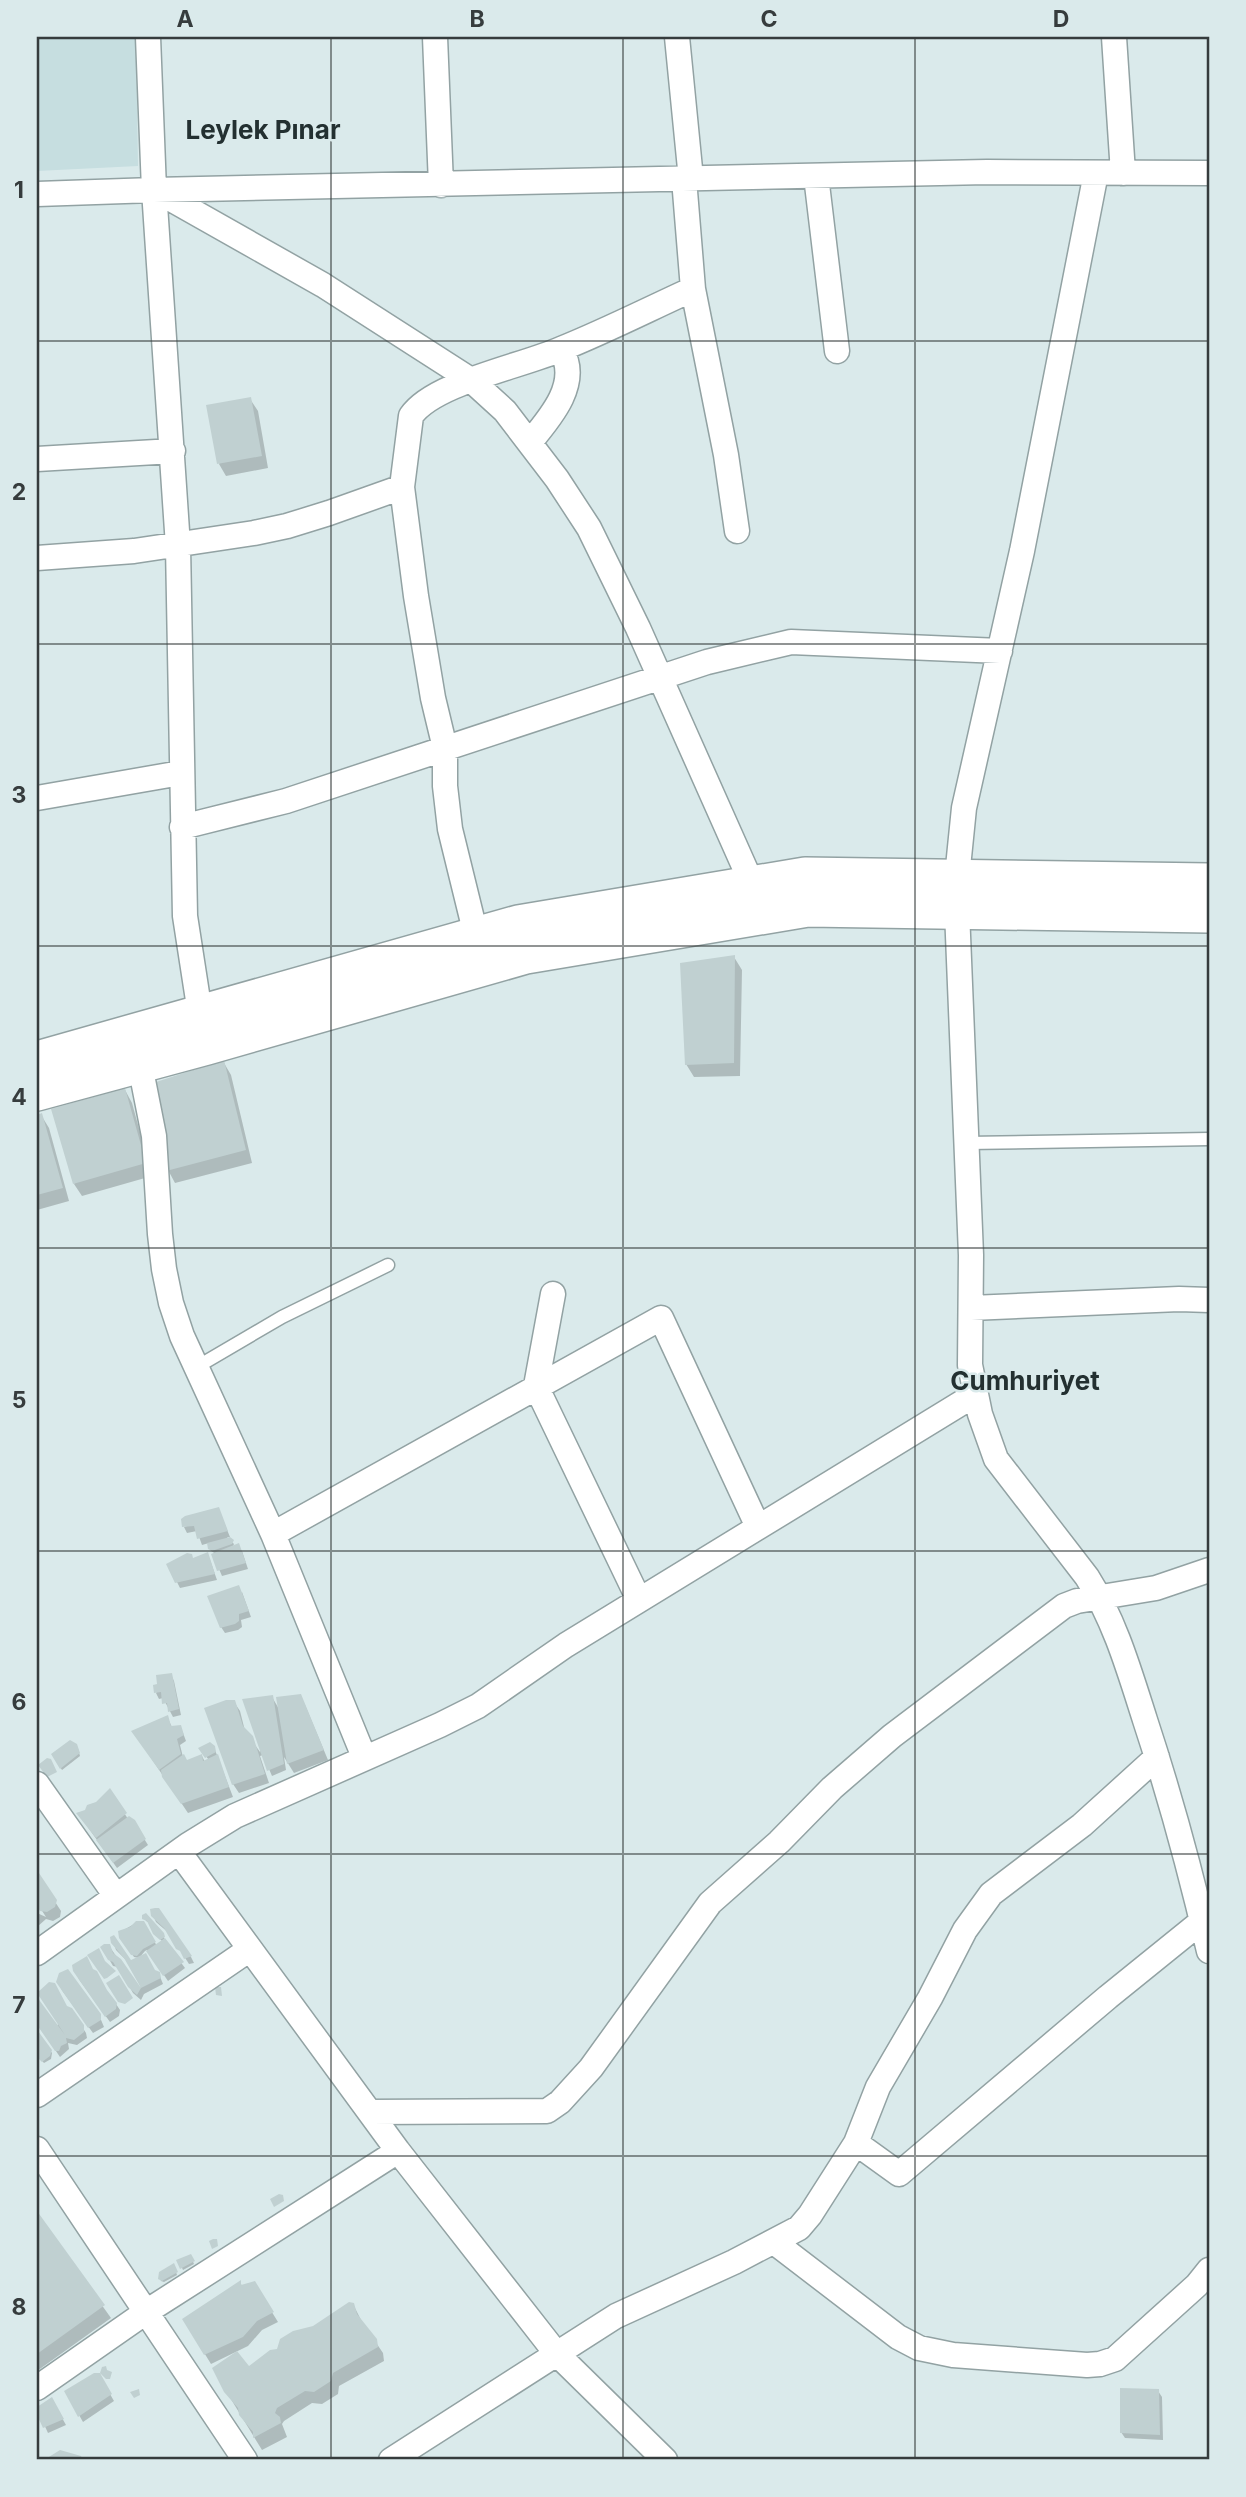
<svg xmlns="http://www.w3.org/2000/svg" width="1246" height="2497" font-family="Inter,sans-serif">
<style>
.built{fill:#c6dee0}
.shadow{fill:#0003}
.building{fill:#c0d0d1}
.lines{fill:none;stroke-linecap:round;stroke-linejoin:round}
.lane-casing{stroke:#92a2a3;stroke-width:15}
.street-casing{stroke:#92a2a3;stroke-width:27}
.secondary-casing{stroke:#92a2a3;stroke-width:38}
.lane{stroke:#fff;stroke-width:12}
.street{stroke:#fff;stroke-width:24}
.secondary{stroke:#fff;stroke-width:35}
.grid{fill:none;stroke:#363c3d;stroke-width:2;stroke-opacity:0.55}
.labels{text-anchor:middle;stroke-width:5;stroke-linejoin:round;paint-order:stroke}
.district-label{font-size:26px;font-weight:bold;fill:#233031;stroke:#daeaeb}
.neatline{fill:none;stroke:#363c3d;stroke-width:2.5}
.grid-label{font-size:23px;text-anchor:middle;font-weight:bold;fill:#363c3d}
</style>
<rect width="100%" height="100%" fill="#daeaeb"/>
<path class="built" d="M37,37H136L138,166L37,171Z"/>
<path class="shadow" d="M250,399L258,411L268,468L226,476L219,464Z
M734,957L742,970L740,1076L694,1077L686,1064Z
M224,1063L231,1075L252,1163L175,1183L168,1170Z
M125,1090L132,1103L152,1176L82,1196L74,1184Z
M41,1115L49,1128L69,1201L37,1210V1116Z
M221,1515L230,1537H227L234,1544L232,1548L242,1551L248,1569L222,1576L213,1555L216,1554L211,1551L209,1543L202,1545L197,1531L187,1533L184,1527Z
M193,1560H210L217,1580L180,1588L177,1582Z
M242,1592L251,1617L241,1620L242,1627L238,1630L225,1633L221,1627Z
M171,1675L174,1681L181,1715L173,1717L163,1698L159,1699L156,1693Z
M272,1697L279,1709L305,1705L328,1760L294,1773L284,1757L286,1770L272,1776L263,1755L260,1756L269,1783L239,1793L233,1784L234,1702L240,1711L245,1731L260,1752Z
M167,1717L172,1727L183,1733L186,1741L180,1745L183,1757L187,1762L202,1756L205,1762L209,1760L200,1749L215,1750L233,1797L188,1813L137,1737Z
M78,1749L80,1756L62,1770L53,1755Z
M110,1791L128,1819L133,1821L148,1845L117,1868L82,1819Z
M37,1874L61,1911L60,1917L53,1921L46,1919L37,1927V1913L46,1917L37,1903Z
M158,1910L191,1957L194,1963L189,1964L170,1934L156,1922L153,1915Z
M146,1915L163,1934L165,1941L185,1968L168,1981L147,1950L145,1951L139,1958L145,1955L154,1972L159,1974L163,1984L144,1994L141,2000L133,1993L118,1967L113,1966L102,1947L109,1946L139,1988L141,1987L129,1963L116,1950L112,1938L114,1937L130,1962L139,1958L134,1957L121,1937L120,1932L136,1923H143L157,1946L163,1942L157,1936L150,1923L146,1921L144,1916Z
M78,1978L116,2004L120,2010L119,2016L110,2022Z
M61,1989L99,2015L104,2027L93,2033Z
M37,2000L57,2026L67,2008L71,2010L86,2033L87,2038L77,2045L68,2043L69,2049L60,2057L37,2023Z
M38,2033L52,2053L51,2059L44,2063L37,2055Z
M37,2214L111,2318L37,2371Z
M191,2257L194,2264L183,2270L179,2261Z
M174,2266L177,2275L164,2282L161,2281L160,2278Z
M240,2282L242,2286L254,2283L278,2322L262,2330L248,2346L211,2364L184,2320Z
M353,2304L362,2322L383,2353L384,2361L339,2386L338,2394L322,2404L312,2403L284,2421L282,2424L287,2437L262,2450L226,2391L249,2368Z
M99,2375L114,2401L83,2422L66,2392Z
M1158,2391L1162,2397L1163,2440L1125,2438L1121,2432Z
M52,2400L66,2425L48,2433L37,2409Z"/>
<path class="building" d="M251,397L262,456L217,464L206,405Z
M735,955L734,1063L685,1065L680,963Z
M224,1060L246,1150L166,1171L152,1095L156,1082Z
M125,1088L146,1163L73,1184L51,1109Z
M42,1113L63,1188L37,1195V1115Z
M219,1507L228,1531L197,1539L194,1526L182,1527L181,1519L185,1516Z
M230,1537L234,1540L232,1544L212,1551L208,1549L207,1543Z
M239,1543L246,1563L217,1571L211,1554Z
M208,1552L215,1574L175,1583L166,1564L187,1553L192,1554L193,1558Z
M239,1585L249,1611L239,1614V1621L235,1624L220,1628L207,1596Z
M172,1673L179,1709L168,1712L167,1703L162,1704L161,1692L154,1693L153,1685L157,1684L156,1675Z
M301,1694L324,1750L287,1764L276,1697Z
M273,1695L284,1764L267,1771L242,1699Z
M226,1700H235L243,1726L253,1736L265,1774L232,1785L204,1708Z
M168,1715L171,1726L181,1725L184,1735L177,1739L181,1754L159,1770L131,1731Z
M70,1740L77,1744L80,1753L60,1769L51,1754Z
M210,1742L215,1746L216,1752L205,1758L198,1748Z
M184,1754L187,1760L202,1754L203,1761L218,1754L229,1787L181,1804L162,1777L161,1770Z
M47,1758L51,1759L57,1772L47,1777L38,1765Z
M110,1788L127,1813L96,1838L76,1813L85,1810L87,1805L96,1802Z
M129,1816L135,1820L146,1839L113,1863L96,1840Z
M37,1870L57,1900L55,1907L47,1912L40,1911L37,1906Z
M155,1908H159L192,1956L184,1959L180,1951L176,1949L164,1928L151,1916L150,1909Z
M146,1913L164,1933L165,1937L160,1940L153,1934L147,1921L142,1919V1915Z
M136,1921H144L156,1942L143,1949L137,1956L131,1955L119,1938L118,1931L130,1927Z
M114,1935L131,1960L146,1953L155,1970L160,1972L161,1978L141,1988L124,1958L111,1943L110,1937Z
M165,1938L184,1962L163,1976L146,1951Z
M104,1944H110L113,1953L121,1959L141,1988L137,1995L128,1987L113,1962L108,1960L100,1947Z
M99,1948L105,1961L116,1971L107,1978L104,1979L87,1955Z
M87,1956L93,1969L97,1971L107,1990L117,2003L116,2009L105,2017L73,1971L72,1965Z
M68,1969L101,2014V2020L88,2028L56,1982L59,1973Z
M119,1975L133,1998L125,2004L118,2002L106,1983Z
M49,1982L55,1983L67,2006L72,2008L84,2025V2032L74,2040L66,2038L67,2043L61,2046L59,2051H55L37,2025V1997L65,2035L37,1993Z
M215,1987H221L222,1996L216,1995Z
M38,2031L52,2050L50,2056L42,2062L37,2057Z
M279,2194L283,2195L284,2201L274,2207L270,2199Z
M37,2211L105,2305L37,2354Z
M213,2239H217L218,2246L212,2249L209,2241Z
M191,2254L195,2261L180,2269L176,2260Z
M174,2263L178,2272L162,2281L158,2279L159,2272Z
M241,2280V2285L255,2281L274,2312L257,2321L243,2337L204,2355L182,2319Z
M349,2302L354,2303L357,2314L377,2339L378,2347L333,2373L331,2381L314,2392L305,2391L277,2408L275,2413L280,2417L281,2423L253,2438V2432L239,2415L238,2408L224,2392L212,2368L237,2351L249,2366L270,2350L277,2349L280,2339L293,2331L313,2326Z
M106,2366L107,2370L112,2372L110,2379H106L100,2373L102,2367Z
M94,2373H100L112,2394L78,2417L64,2391Z
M1120,2388L1159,2389L1160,2435L1120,2433Z
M139,2389L140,2395L134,2398L130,2392Z
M52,2397L64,2419L43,2428L37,2415V2407Z
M60,2450L81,2456L83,2460H44Z"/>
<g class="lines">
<g class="lane-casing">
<path id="lane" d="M967,1143L1209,1139
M195,1368L282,1317L388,1265"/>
</g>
<g class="street-casing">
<path id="street" d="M148,37L154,190L178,546L185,916L202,1026
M435,37L441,185
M677,37L691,179
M1114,37L1123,173
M816,176L837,351
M684,179L693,289L726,455L737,531
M155,190L323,285L471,380L505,411L557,479L589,528L638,628L752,884
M37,194L154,190L987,172L1209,173
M530,442C551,417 581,382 561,350
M37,459L173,451
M37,558L134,551L254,533L287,526L329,513L402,487
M37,798L181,773
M182,827L286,801L707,662L791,642L1000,651
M957,877L964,808L1022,551L1096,173
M957,911L971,1255L970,1365L980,1414L996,1459L1087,1577C1115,1621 1129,1670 1145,1720C1170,1796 1191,1873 1209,1951
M476,935L450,829L445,786V748L433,698L416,596L402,487L411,416C433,383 523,366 561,349C606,331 649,309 693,289
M140,1065L154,1136L160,1234L164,1269L171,1303L182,1336L273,1534L364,1757
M553,1294L536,1386L639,1600
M971,1308L1179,1299L1209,1300
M273,1534L661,1318L758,1527
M37,1784L116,1896
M179,1852L398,2151L556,2353L665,2460
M37,1953L188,1845L235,1816L440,1725L478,1706L566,1645L976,1394
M37,2095L250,1949
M370,2112L547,2111L560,2102L591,2068L710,1903L779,1842L832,1788L892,1736L1064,1606L1077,1601L1156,1588L1209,1570
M856,2143L878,2087L930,1998L965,1930L991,1894L1082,1825L1157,1757
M37,2149L245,2460
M774,2242L898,2337L919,2348L953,2355L1087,2365L1100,2364L1115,2359L1197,2285L1209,2270
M37,2388L146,2312L398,2151
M391,2460L616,2316L734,2262L799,2228L810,2215L856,2143L899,2174L1108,1997L1202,1921"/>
</g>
<g class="secondary-casing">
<path id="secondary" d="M37,1059L518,923L805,875L1209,881
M37,1093L207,1047L526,956L808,909L1209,915"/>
</g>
<use href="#lane" class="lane"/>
<use href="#street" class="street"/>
<use href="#secondary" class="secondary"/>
</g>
<path class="grid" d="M331,37V2460M623,37V2460M915,37V2460M37,341H1209M37,644H1209M37,946H1209M37,1248H1209M37,1551H1209M37,1854H1209M37,2156H1209"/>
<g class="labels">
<g class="district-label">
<text x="263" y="139">Leylek Pınar</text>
<text x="1025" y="1390">Cumhuriyet</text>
</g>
</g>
<rect width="1246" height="2497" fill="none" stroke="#daeaeb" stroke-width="77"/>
<rect x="38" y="38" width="1170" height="2420" class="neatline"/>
<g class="grid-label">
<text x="185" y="27">A</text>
<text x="477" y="27">B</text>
<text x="769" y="27">C</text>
<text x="1061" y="27">D</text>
<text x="19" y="198">1</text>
<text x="19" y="500">2</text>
<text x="19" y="803">3</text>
<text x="19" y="1105">4</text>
<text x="19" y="1408">5</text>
<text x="19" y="1710">6</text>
<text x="19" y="2013">7</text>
<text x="19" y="2315">8</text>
</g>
</svg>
